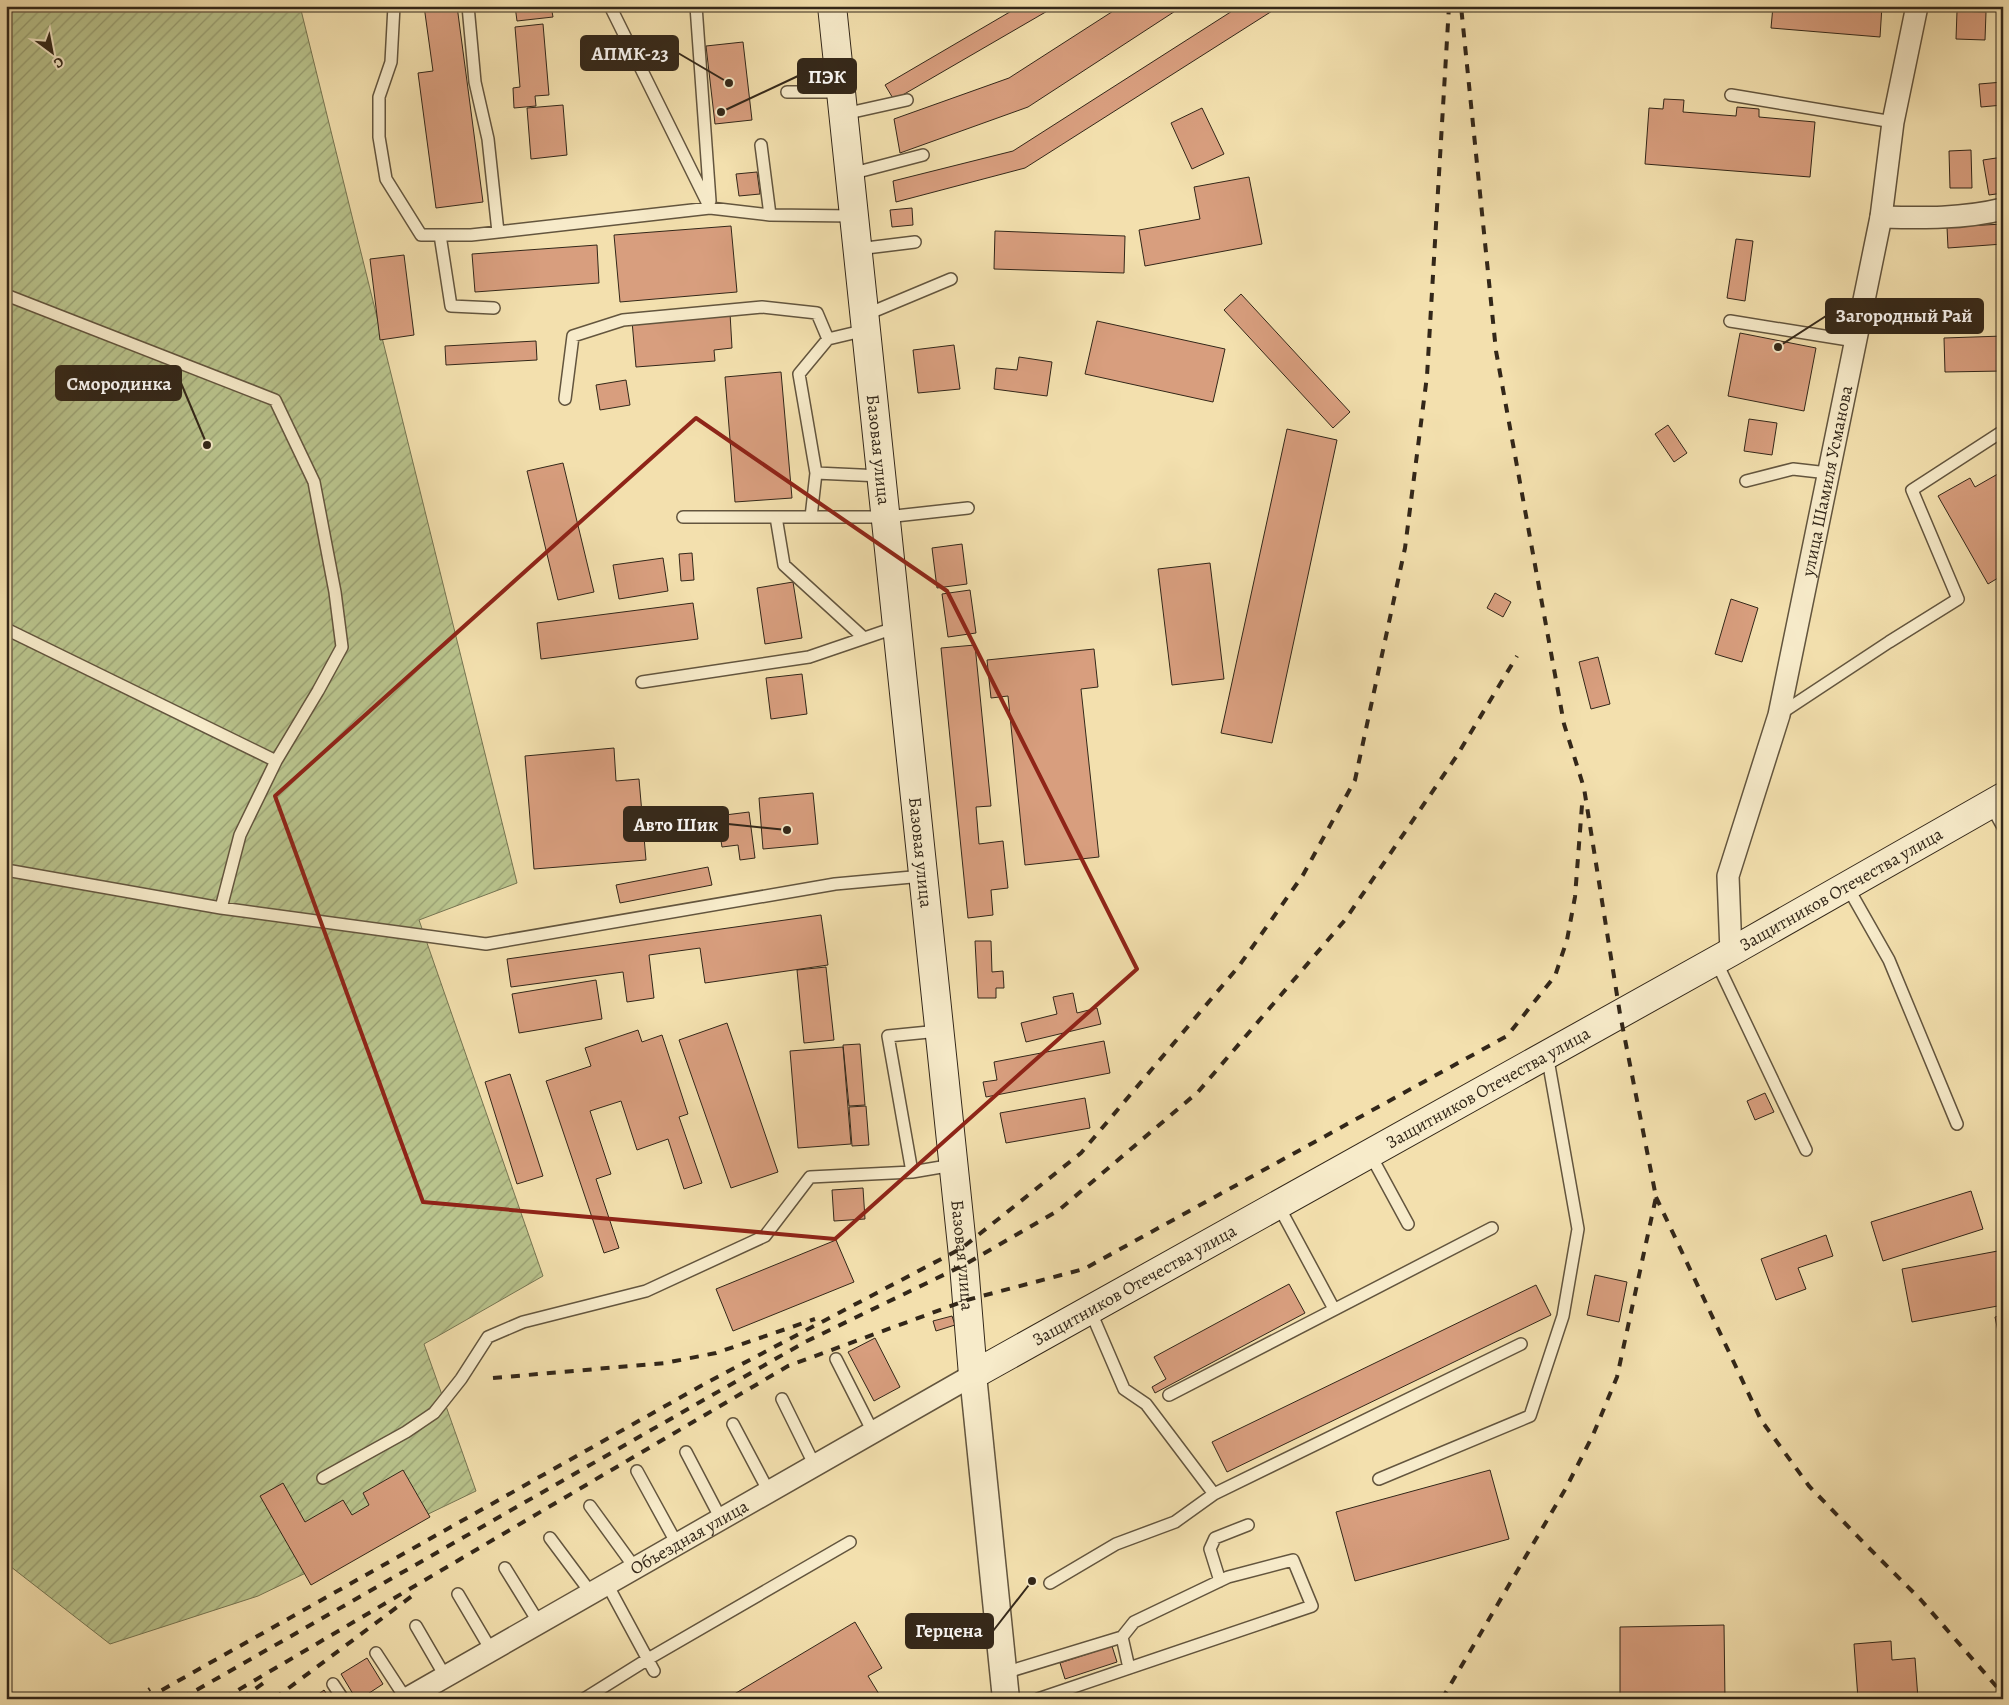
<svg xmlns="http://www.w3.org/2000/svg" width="2009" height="1705" font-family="Alegreya,serif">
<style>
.garden{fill:url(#garden-furrows);stroke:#767552}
.building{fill:#d89e7e;stroke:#332719}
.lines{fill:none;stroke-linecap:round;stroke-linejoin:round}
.service-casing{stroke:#63553e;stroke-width:14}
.minor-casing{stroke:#63553e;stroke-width:24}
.tertiary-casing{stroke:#63553e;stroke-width:29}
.secondary-casing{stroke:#332719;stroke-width:30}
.service{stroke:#f7ebca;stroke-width:11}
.minor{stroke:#f7ebca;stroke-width:21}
.tertiary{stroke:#f7ebca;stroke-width:26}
.secondary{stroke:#f7ebca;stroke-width:28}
.rail{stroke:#332719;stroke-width:4;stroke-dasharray:9 9;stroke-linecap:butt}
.marked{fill:none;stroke:#8f2418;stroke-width:4;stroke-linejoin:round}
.labels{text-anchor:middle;stroke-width:4;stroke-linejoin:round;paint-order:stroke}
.street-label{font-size:18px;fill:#332719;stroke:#f7ebca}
.leader{fill:none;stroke:#332719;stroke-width:2}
.callout-dot{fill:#332719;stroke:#f7ebca;stroke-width:2}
.callout{fill:#332719;stroke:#332719;stroke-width:2}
.callout-label{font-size:19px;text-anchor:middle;font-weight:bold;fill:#fff}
</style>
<defs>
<pattern id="garden-furrows" width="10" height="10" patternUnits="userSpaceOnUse" patternTransform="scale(1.25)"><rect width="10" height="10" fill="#b9c38c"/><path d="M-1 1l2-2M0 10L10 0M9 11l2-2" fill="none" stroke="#979e72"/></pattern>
</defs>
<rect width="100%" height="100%" fill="#f3e0ae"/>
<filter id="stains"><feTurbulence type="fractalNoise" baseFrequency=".004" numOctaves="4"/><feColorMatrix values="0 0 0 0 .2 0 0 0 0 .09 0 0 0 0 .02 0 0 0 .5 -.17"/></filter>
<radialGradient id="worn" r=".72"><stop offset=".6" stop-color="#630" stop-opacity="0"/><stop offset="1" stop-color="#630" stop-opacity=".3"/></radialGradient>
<path class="garden" d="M6,6H300L517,883L419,920L543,1276L424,1344L476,1491L258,1596L110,1644L6,1563Z"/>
<path class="building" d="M424,6H457L483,202L436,208L418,73L433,71Z
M515,6H551L553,17L517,21Z
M1020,6H1056L894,100L885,85Z
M1121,6H1183L1028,107L900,153L894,119L1009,78Z
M1240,6H1280L1025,168L896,202L893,181L1013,151Z
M1773,6H1882L1880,37L1771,28Z
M1957,11L1986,12L1985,40L1956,39Z
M543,24L549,95L535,96L536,106L514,108L513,88L520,87L515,27Z
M743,42L752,120L715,124L706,46Z
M2003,82V105L1981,107L1979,84Z
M1664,99L1684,100L1683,112L1736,116L1737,107L1759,109V117L1815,122L1810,177L1645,164L1649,108L1663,109Z
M563,105L567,155L531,159L527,108Z
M1202,108L1224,154L1192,169L1171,123Z
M1971,150L1972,188H1950L1949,151Z
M2003,157V193L1989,195L1983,160Z
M757,172L760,194L739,196L736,174Z
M1249,177L1262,244L1145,266L1139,230L1200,219L1194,187Z
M912,208L913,225L892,227L890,210Z
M2003,224V244L1948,248L1947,227Z
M731,226L737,292L620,302L614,235Z
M995,231L1125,236L1124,273L994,269Z
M1736,239L1753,241L1745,301L1727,298Z
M597,245L599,283L475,292L472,254Z
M404,255L414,335L380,340L370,259Z
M1241,294L1350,412L1333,428L1224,310Z
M730,313L732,348L714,350L715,361L636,367L632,321Z
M1097,321L1225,349L1213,402L1085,374Z
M1740,333L1816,348L1804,411L1728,396Z
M2003,336V371L1945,372L1944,338Z
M536,341L537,360L446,365L445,346Z
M954,345L960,389L918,393L913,350Z
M1019,357L1052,362L1047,396L994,389L996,368L1017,370Z
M781,372L792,498L735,502L725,377Z
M626,380L630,405L600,410L596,385Z
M1749,419L1777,423L1772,455L1744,451Z
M1668,425L1687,453L1674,462L1655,434Z
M1287,429L1337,440L1272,743L1221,733Z
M563,463L594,592L558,600L527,471Z
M2003,471V575L1988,584L1938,496L1970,478L1975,487Z
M962,544L967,584L937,588L932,548Z
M692,553L694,580L681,581L679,554Z
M663,558L668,591L619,599L613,565Z
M1210,563L1224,679L1172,685L1158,569Z
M793,582L802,638L765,644L757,588Z
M970,590L976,633L948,637L942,594Z
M1495,593L1511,602L1503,617L1487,608Z
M1731,599L1758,608L1742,662L1715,654Z
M693,603L698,639L541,659L537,623Z
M975,645L991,806L976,807L979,844L1003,841L1008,888L991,890L993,915L968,918L941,648Z
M1094,649L1098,687L1081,689L1099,857L1025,865L1008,696L991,698L987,660Z
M1598,657L1610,704L1591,709L1579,662Z
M802,674L807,714L771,719L766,678Z
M614,748L616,781L639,779L646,860L534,869L525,756Z
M813,793L818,844L763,849L759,798Z
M749,812L755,858L740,860L738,845L722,847L717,816Z
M708,867L712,885L620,903L616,885Z
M821,915L828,965L705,983L700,948L649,955L654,998L627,1002L623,972L511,987L507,959Z
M975,941H991L992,972L1003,971L1004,988H996V998H978Z
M826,967L834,1040L804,1043L797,970Z
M596,980L602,1019L519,1033L512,994Z
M1073,993L1077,1013L1097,1008L1101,1024L1026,1042L1021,1023L1057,1014L1053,997Z
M727,1023L778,1172L731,1188L679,1040Z
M638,1030L642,1042L662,1035L688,1114L679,1117L702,1183L684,1189L668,1139L637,1150L621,1101L590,1111L611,1174L596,1179L619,1248L604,1253L546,1081L591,1066L585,1048Z
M1104,1041L1110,1073L986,1097L983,1082L997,1080L994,1062Z
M860,1044L865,1105L849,1106L843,1045Z
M843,1047L851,1144L798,1148L790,1051Z
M510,1074L543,1176L517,1184L485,1082Z
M1765,1093L1774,1112L1755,1120L1747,1101Z
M1085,1098L1090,1128L1006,1143L1000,1113Z
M866,1106L869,1145L852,1146L849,1107Z
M863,1188L865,1219L834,1221L832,1190Z
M1971,1191L1983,1229L1883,1261L1871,1222Z
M1826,1235L1833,1256L1798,1268L1806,1289L1776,1300L1761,1259Z
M836,1240L854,1282L733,1331L716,1289Z
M2003,1250V1305L1912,1322L1902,1269Z
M1595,1275L1627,1282L1619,1322L1587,1315Z
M1289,1284L1305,1313L1155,1393L1152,1387L1166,1379L1154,1357Z
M1536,1285L1551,1315L1227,1472L1212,1442Z
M2003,1315V1351H2002L1995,1317Z
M952,1316L955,1325L936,1331L933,1321Z
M875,1338L900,1387L874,1401L848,1352Z
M403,1470L430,1517L311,1585L260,1496L283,1483L305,1522L343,1500L352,1515L369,1505L363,1493Z
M1490,1470L1509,1539L1355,1581L1336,1512Z
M855,1622L882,1668L868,1676L882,1699H726Z
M1724,1625L1725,1699H1620V1627Z
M1891,1641L1892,1660L1915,1658L1918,1699H1858L1854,1644Z
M1112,1646L1117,1662L1065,1679L1060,1663Z
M367,1658L383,1684L360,1699H356L341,1674Z
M324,1690L330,1699H312Z"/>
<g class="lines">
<g class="service-casing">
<path id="service" d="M394,6L391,62L379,97V137L386,179L421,235H471L498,232L710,208L770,215L854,216
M468,6L475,82L488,139L498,232
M610,6L710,208
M696,6L710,201
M787,92H841
M1731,95L1893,122
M844,114L907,100
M761,145L770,215
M850,174L923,155
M440,235L451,306L494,308
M858,249L915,242
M6,295L275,400L314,482L335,592L342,647L318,691L276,761L240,835L221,908
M865,315L951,279
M1730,321L1855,341
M866,330L828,339L799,374L816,473L881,476
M565,399L573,336L623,320L762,307L817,313L828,339
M1746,481L1793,469L1828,473
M683,517H886L968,508
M776,517L784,565L864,638
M811,517L816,473
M6,629L276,761
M642,682L809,657L897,627
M1780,714L1889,642L1958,599L1912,490L2003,431
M1990,804L2003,827
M6,870L221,908L486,944L835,884L923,876
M1847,886L1889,960L1957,1124
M1716,961L1806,1150
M1370,1154L1408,1224
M912,1172L888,1036L939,1031
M1278,1205L1334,1309
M1090,1310L1124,1389L1146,1404L1214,1494
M836,1359L873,1432
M1169,1395L1492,1228
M782,1399L815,1466
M733,1424L769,1492
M686,1452L721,1519
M637,1471L677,1544
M323,1478L406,1432L434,1413L461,1379L488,1337L523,1322L646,1291L765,1236L810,1177L912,1172L953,1165
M1379,1479L1530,1416L1563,1316L1578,1229L1547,1054
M590,1506L635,1568
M550,1538L591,1593
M505,1568L539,1623
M1220,1581L1210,1549L1215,1538L1248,1525
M1050,1583L1116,1544L1175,1522L1214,1494L1521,1344
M607,1584L654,1671
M458,1594L491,1650
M416,1626L445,1676
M1122,1637L1129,1668
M376,1653L406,1699
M1004,1673L1122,1637L1134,1622L1228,1577L1293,1560L1312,1606L1038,1699
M333,1684L343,1699
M584,1699L648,1659L850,1542"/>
</g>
<g class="minor-casing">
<g id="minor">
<path d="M1881,217C1922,218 1963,219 2003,209"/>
<path id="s1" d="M1731,952L1728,876L1779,715L1881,217L1893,122L1917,6"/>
<path id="s2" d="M406,1699L973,1375"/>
</g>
</g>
<g class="tertiary-casing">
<path id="tertiary" d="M973,1375L1006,1699"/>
</g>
<g class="secondary-casing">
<g id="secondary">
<path id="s3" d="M832,6L964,1265L973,1375L1731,952L2003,797"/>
</g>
</g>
<use href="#service" class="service"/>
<use href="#minor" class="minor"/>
<use href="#tertiary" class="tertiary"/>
<use href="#secondary" class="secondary"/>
<path class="rail" d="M1656,1197L1761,1420L1809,1486L1865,1544L1921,1600L2003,1694
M493,1378L665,1363L716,1353L815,1319
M133,1699L150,1689
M146,1699L706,1383L962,1248L1081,1153L1239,966L1303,875L1355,780L1405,548L1427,376L1449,6
M181,1699L805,1342L964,1265L1059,1210L1198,1092L1345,920L1456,757L1517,656
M223,1699L788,1366L967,1300L1084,1269L1507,1036L1555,976L1567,940L1575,897L1582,805
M241,1699L269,1679
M274,1699L416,1593
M1442,1699L1566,1488L1593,1435L1617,1377L1656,1197L1620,1014L1584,788L1564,724L1496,351L1461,6"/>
</g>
<path class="marked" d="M696,418L947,591L1137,969L835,1239L423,1202L275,796Z"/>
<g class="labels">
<g class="street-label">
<text dy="6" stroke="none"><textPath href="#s3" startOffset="446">Базовая улица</textPath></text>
<text dy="6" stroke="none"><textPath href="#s1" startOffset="484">улица Шамиля Усманова</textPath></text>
<text dy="6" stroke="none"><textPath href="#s3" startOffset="851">Базовая улица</textPath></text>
<text dy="6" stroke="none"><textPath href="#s3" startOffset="2371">Защитников Отечества улица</textPath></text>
<text dy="6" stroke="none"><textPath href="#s3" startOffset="1966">Защитников Отечества улица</textPath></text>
<text dy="6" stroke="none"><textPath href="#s3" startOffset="1256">Базовая улица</textPath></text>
<text dy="6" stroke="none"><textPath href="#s3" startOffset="1561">Защитников Отечества улица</textPath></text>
<text dy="6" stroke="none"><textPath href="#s2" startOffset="326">Объездная улица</textPath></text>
</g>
</g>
<path class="leader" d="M729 83L678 53M721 112L798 76M1778 347L1826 316M207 445L181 383M787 830L728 824M1032 1581L993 1631"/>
<g class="callout-dot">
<circle cx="729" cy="83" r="5"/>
<circle cx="721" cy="112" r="5"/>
<circle cx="1778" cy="347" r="5"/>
<circle cx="207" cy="445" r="5"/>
<circle cx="787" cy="830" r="5"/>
<circle cx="1032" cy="1581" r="5"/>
</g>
<g class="callout">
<rect x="581" y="36" width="97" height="34" rx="5"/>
<rect x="798" y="59" width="58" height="34" rx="5"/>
<rect x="1826" y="299" width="157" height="34" rx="5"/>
<rect x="56" y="366" width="125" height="34" rx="5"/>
<rect x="624" y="807" width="104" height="34" rx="5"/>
<rect x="906" y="1614" width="87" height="34" rx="5"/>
</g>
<g class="callout-label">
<text x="630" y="60">АПМК-23</text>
<text x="827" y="83">ПЭК</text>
<text x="1904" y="322">Загородный Рай</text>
<text x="119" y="390">Смородинка</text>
<text x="676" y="831">Авто Шик</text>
<text x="949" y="1637">Герцена</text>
</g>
<rect width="2009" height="1705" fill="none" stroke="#f3e0ae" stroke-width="25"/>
<rect x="8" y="8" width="1994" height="1690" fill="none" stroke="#332719" stroke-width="2.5"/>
<rect x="12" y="12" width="1984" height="1680" fill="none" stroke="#332719"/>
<g transform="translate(52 52) rotate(148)" stroke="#f7ebca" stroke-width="4" paint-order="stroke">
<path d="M0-4L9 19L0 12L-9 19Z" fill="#332719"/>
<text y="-8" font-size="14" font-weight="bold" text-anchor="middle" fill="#332719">С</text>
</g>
<rect width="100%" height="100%" filter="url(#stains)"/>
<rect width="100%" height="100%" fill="url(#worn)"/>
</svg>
